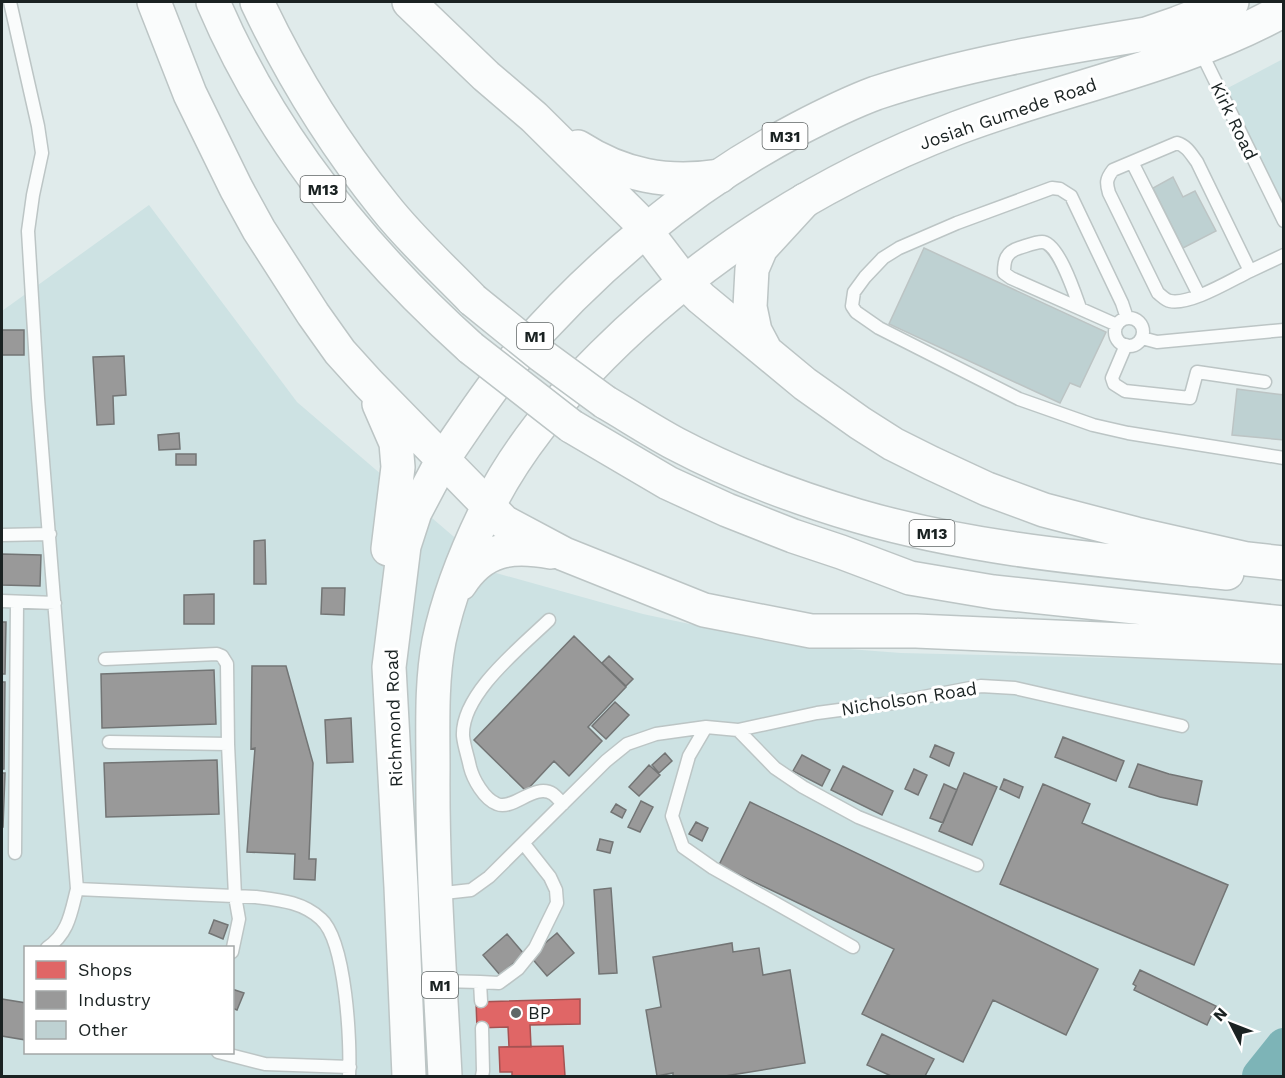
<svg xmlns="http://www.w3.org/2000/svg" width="1285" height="1078" font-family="'Work Sans',sans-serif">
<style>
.built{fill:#cde2e3;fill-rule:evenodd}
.shops{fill:#e06666;stroke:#a55252;stroke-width:1.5}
.industry{fill:#999;stroke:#737575;stroke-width:1.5}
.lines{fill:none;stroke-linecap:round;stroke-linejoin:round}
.river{stroke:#7db4b7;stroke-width:36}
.building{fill:#bed1d2;stroke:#bcc4c4;stroke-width:1.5}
.lane-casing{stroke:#bcc5c5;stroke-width:15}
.primary-casing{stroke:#bcc5c5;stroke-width:36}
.highway-casing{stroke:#bcc5c5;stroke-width:36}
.lane{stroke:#fafcfc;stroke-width:12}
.primary{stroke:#fafcfc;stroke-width:33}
.highway{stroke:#fafcfc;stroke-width:33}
.highway-bridge-casing{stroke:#bcc5c5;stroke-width:36;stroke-linecap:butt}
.highway-bridge{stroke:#fafcfc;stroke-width:33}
.poi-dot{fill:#5f6868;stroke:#fff;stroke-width:2}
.labels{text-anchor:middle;stroke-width:6;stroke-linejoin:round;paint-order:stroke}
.shield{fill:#fff;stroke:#5f6464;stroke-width:1.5}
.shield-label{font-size:16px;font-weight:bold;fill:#1a2222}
.street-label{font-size:18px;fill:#1a2222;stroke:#fff}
.poi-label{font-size:18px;fill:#1a2222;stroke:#fff;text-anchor:start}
</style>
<rect width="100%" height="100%" fill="#e0ebeb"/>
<path class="built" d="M1283,59V212L1224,90Z
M149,205L297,402L496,573L643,614L783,644L901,653L1283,662V1076H2V311ZM26,948H232V1052H26Z"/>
<path class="shops" d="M580,999V1024L530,1025L531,1047H509L508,1027L477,1028L476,1002Z
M563,1046L565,1076H512V1072H500L499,1047Z"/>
<path class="industry" d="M2,330H24V355H2Z
M124,356L126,395L113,396L114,424L97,425L93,357Z
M179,433L180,449L159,450L158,435Z
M176,454H196V465H176Z
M265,540L266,584H254V541Z
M2,554L41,555L40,586L2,585Z
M322,588H345L344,615L321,614Z
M214,594V624H184V595Z
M2,622H6L5,674H2Z
M574,636L626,687L588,727L602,741L569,776L554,761L526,791L474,740Z
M609,656L633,679L626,686L602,663Z
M252,666H286L313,763L309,859H316L315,880L294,879L295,854L247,852L255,748L251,749Z
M214,670L216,724L102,728L101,674Z
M2,682H5L4,769H2Z
M615,702L629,715L606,739L592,726Z
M351,718L353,762L327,763L325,720Z
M1063,737L1124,761L1116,781L1055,757Z
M935,745L954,753L949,766L930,757Z
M665,753L672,761L659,773L652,765Z
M802,755L830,770L822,786L793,771Z
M217,760L219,814L106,817L104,763Z
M1138,764L1169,774L1202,781L1197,805L1160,797L1129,787Z
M649,765L660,775L639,796L629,787Z
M843,766L893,791L882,815L831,790Z
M914,769L927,775L918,795L905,789Z
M2,773H5L3,827H2Z
M964,773L997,787L972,845L939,831Z
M1004,779L1023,787L1019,798L1000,789Z
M944,784L957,790L943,823L930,818Z
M1043,784L1090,804L1082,823L1228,885L1194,965L1000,884Z
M641,801L653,807L640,832L628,827Z
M750,802L1098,969L1066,1035L993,1000L963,1062L862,1014L894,949L719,865Z
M616,804L626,810L622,818L611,812Z
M696,822L708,828L702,841L689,834Z
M600,839L613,842L610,853L597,850Z
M611,888L617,973L599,974L594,890Z
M214,920L228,925L223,939L209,933Z
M557,933L574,953L547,976L530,956Z
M507,934L524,954L500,975L483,955Z
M732,943L733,952L759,948L763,975L790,970L805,1063L725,1076H673V1073L657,1076L646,1010L661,1007L653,957Z
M1140,970L1216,1006L1207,1025L1134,990L1136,986L1133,984Z
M232,989L244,993L237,1010L232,1008Z
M2,999L26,1003V1040L2,1036Z
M882,1034L934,1059L925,1076H891L867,1065Z"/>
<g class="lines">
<path class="river" d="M1260,1076L1284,1046"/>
</g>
<path class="building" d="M1173,177L1183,197L1195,191L1216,231L1183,248L1153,188Z
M924,248L1106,332L1080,387L1070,383L1060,403L889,324Z
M1237,389L1284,395V440L1232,435Z"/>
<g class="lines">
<g class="lane-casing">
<path id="lane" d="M10,2L38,126L42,153L33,195L28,231L38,398L77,889C71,912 69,933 47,948
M1200,50L1284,221
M1132,162L1199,295
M1250,271C1231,280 1191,305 1170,301C1165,300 1162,296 1158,293L1109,193C1106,183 1106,179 1113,170L1177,143C1187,146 1191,154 1197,162L1250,271L1284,255
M1080,308C1075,294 1058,242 1042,242C1035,242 1026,246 1019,248C1006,252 1004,260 1004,273L1011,278L1117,325
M1127,318L1122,303L1071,196L1060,189L1052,188L957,223L899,248L883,258L865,277L854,292L852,306L856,312L879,328L1019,399L1093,425L1128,433L1284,458
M1115 332a14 14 0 1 1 28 0a14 14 0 1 1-28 0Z
M1142,338L1157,342L1284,330
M1126,345L1112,378L1114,384L1125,391L1190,398L1197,372L1265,382
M2,535L50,534
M2,601L55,603
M549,620C521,647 461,694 463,736C464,746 468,757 470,767C473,779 484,799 497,804C513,811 535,782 553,794C557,797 560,801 563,804
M105,659L217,654L222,656L227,664L228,744L235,896L239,919L232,952
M706,727L689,756L672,816L683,847L713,868L853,947
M738,730L775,768L803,787L858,817L977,865
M109,742L228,744
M15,853L17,602
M77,889L256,897C280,900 303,902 321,919C346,941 351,1044 349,1076
M435,894L471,890L489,877L606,761L627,744L656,734L706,727L738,730L817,713L892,703L981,686L1015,688L1182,726
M441,981L480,982L481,1001
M480,982L499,983L518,969L535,948L557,903L556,890L550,877L524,844
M482,1028L483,1071L482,1076
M218,1052L265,1064L350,1067"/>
</g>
<g class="primary-casing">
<path id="primary" d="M443,459C466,426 488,391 514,360C593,267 690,186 798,129C823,116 849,103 876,93C963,64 1055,49 1146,34L1178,23L1232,2
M489,505C517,449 558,400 602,356C703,255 824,179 957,128C1065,87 1181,67 1284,10"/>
</g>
<g class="highway-casing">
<path id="highway" d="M154,2L190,94L236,188L259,230L313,314L340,352L369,384L504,522L564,554L704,610L811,631H916L1284,647
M213,2C270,136 363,251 471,348
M257,2C291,74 334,144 385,207C411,240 443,269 473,300
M409,2L486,76L534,117L635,217L684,281L701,298L805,384L860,423L893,444L931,463L987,489L1044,510L1136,534L1247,559L1284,563
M578,147C623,176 667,184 720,176
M764,348L755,331L750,307L752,269L761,248L805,200
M605,402C629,416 652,431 676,444C733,474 797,498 858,516C978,551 1104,560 1227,573
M379,404L396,443L398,467L388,549
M571,426L668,483L727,510L793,536L841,552L910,578L993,592L1284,623
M460,584C483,548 512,545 551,552
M409,1076L401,887L389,667L404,546L415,512L443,459
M445,1076C440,974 432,871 433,768C433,726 431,683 439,641C449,593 467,549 489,505"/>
</g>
<use href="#lane" class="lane"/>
<use href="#primary" class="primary"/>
<use href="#highway" class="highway"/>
<g class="highway-bridge-casing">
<path id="highway-bridge" d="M473,300L541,355L605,402
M471,348L571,426"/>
</g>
<use href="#highway-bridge" class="highway-bridge"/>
</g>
<circle class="poi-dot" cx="516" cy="1013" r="6"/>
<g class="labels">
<g class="shield">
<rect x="762.5" y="123" width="45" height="26" rx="4.5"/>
<rect x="300.5" y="176" width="45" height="26" rx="4.5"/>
<rect x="517" y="323" width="36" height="26" rx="4.5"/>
<rect x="909.5" y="520" width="45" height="26" rx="4.5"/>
<rect x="422" y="972" width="36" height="26" rx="4.5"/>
</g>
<g class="shield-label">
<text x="785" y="142">M31</text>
<text x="323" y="195">M13</text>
<text x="535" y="342">M1</text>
<text x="932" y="539">M13</text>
<text x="440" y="991">M1</text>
</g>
<g class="street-label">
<text transform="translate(1008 114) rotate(-19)" y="6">Josiah Gumede Road</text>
<text transform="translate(1234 121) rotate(64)" y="6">Kirk Road</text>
<text transform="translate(909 699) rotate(-9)" y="6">Nicholson Road</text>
<text transform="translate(394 718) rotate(-92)" y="6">Richmond Road</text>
</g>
<g class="poi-label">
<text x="528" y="1019">BP</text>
</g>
</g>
<rect width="1285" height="1078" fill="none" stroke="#1a2222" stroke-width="6"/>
<rect x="24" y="946" width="210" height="108" fill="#ffffff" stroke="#a3a7a7" stroke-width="1.5"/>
<rect x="36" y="961" width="30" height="18" fill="#e06666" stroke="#a3a7a7" stroke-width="1.5"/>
<text x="78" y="976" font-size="18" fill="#1a2222">Shops</text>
<rect x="36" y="991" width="30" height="18" fill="#999999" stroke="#a3a7a7" stroke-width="1.5"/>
<text x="78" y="1006" font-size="18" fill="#1a2222">Industry</text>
<rect x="36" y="1021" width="30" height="18" fill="#bed1d2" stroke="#a3a7a7" stroke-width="1.5"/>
<text x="78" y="1036" font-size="18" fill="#1a2222">Other</text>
<g transform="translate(1231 1024) rotate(312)" stroke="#ffffff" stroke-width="4.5" paint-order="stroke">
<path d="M0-4.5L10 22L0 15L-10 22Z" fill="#1a2222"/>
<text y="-9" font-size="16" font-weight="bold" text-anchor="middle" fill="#1a2222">N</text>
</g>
</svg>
